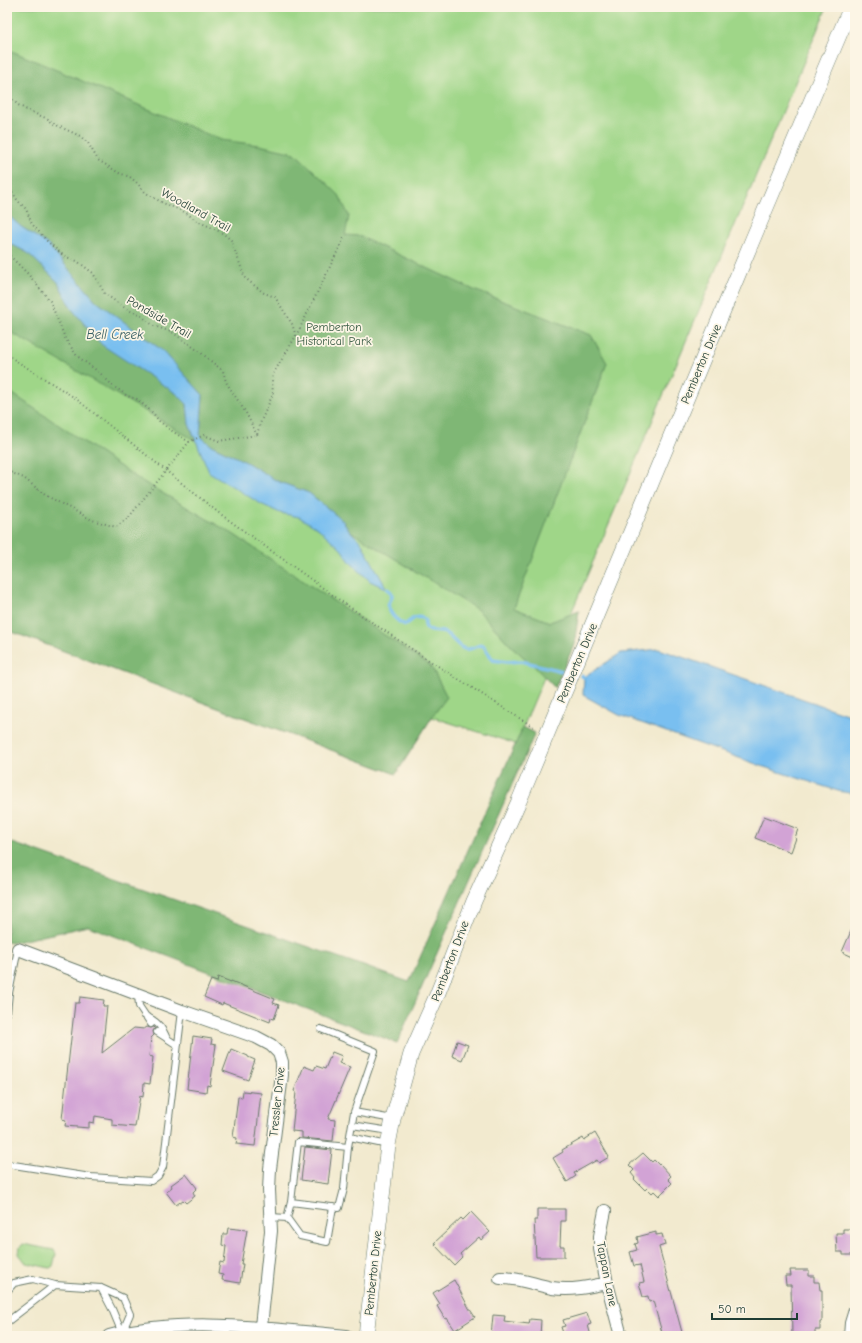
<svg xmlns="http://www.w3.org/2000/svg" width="862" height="1343" font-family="'Comic Neue',sans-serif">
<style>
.green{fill:#9fd688;stroke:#5f8a5e}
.forest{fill:#7fb774;stroke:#4f7a54}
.water{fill:#79bff0;stroke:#4c7e92}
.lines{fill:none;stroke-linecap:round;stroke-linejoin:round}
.stream{stroke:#79bff0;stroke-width:3.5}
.building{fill:#d2a3d5}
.service-casing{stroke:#697a6a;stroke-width:8}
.minor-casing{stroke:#697a6a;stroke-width:14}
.tertiary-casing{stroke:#697a6a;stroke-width:16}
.path{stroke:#697a6a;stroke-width:2;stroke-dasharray:1 3;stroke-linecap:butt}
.service{stroke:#fff;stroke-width:6}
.minor{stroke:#fff;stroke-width:12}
.tertiary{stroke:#fff;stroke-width:15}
.labels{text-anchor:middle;stroke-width:3.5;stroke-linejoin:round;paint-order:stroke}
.street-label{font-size:12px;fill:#1f3d34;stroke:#fcf5e5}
.park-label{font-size:12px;fill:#395c45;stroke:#fcf5e5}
.water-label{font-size:13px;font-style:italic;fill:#365e63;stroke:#fcf5e5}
</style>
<rect width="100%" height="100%" fill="#fcf5e5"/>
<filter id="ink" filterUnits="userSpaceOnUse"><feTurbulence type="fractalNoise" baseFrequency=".025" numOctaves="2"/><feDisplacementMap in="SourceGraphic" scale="8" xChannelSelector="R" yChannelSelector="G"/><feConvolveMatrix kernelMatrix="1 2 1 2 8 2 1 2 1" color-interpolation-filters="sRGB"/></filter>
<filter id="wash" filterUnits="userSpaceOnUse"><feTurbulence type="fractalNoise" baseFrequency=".012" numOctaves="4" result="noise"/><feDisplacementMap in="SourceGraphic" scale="16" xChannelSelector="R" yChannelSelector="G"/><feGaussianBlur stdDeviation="0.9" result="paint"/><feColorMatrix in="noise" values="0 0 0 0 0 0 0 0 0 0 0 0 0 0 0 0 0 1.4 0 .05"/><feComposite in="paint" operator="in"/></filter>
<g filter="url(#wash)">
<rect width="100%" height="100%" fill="#f2eacf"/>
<path class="green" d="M7,7H827L516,744L432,717L396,774L7,630Z
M23,1244L54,1250L56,1254L53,1266L50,1268L26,1263L19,1254L20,1247Z"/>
<path class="forest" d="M7,49L221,140L259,145L295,153L339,195L349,216L345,235L359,236L474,290L591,335L607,363L514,608L550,622L579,611L574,645L555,688L535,667L510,645L478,610L350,531L343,521L309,493L277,481L246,462L211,445L200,436L203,395L163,351L96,301L47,244L20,226L7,214Z
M7,242L28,253L58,282L71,308L177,394L187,404L189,424L196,441L7,330Z
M7,390L140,480L233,534L431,666L447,697L432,717L396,774L7,630Z
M523,727L535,733L397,1043L88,926L11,943L7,942V841L409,982Z"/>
<path class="water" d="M7,214L20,226L47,244L96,301L163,351L203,395L200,436L211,445L246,462L277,481L309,493L343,521L350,531L361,542L387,589L370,581L351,563L341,549L319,529L299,517L280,513L261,504L209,472L189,424L187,404L177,394L102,345L71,308L58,282L28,253L7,242Z
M659,649L855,717V794L838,791L770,769L619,715L583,695L584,677L621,653Z"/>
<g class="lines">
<path class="stream" d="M387,589L391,592L392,596L388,606C390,614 397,621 405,625L414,618L421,617L425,620C425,623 424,626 427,629C433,633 440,630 445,633C453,637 457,647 465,649C472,651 477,644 483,645L493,660L507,662L521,661L562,671
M582,676L584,677"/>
</g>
<g id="blocks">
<path class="building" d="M764,816L798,829L795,838H796L791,852L755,838Z
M855,922V958L842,952Z
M218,977L231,982V981L275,999L273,1003L279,1005L274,1019L271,1018L270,1022L223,1003L222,1005L204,997L211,980L217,982Z
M80,997L104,1000L103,1006H107L102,1053L134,1028L144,1029L147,1027L151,1028L154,1027L155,1028L153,1031L154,1035L151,1038L149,1056L153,1057L150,1084L144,1083L143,1097L140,1096L135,1127L112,1125V1119L95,1116L94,1123L89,1122V1128L65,1126L66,1120L62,1119L75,1003H79Z
M193,1036L212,1039L211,1044L216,1045L210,1086L207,1085L206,1092L187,1089Z
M457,1041L468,1045L462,1060L452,1056Z
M231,1049L248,1056V1057L255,1060L248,1080L223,1071Z
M332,1052L342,1056L339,1063L350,1067L328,1119L335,1120L333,1141L302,1138V1132L292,1131L296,1092L294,1091L304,1066L314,1070L316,1066L325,1069Z
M243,1091L261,1093L255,1146L236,1144L237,1138L233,1137L238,1097L242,1098Z
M595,1133L609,1157L599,1163L597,1160L574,1173L576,1176L567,1182L553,1158L563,1152L562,1150L583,1138L584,1140Z
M305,1147L332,1150L328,1184L301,1180Z
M643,1153L652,1162L654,1160L659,1165L660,1164L671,1176L668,1179L672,1183L659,1196L654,1191L652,1193L647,1188L645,1190L634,1179L635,1178L631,1173L634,1170L629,1165Z
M186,1174L197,1188L193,1192L195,1196L186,1203L183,1200L176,1205L166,1192L172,1187L171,1185Z
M537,1209H565V1221H561L560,1246H564V1257H536L534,1220H537Z
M471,1212L490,1232L481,1240L479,1237L460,1254L462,1257L454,1265L435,1245L436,1244L434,1243L461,1218L463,1220Z
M228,1228L247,1230L241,1264H243L240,1283L222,1280L223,1275L218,1274L220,1262L224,1263L226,1246L222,1245L223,1234H227Z
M843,1229H855V1255H843V1252H837L836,1233H843Z
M656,1232V1235L662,1234L665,1245L659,1247L683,1336H663L653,1301L649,1302L648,1296L643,1297L639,1283L644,1282L640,1265L634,1266L630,1252L637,1250L635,1244L638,1243L637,1237Z
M790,1270H809V1276H814V1282H819L820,1290H822V1322H820V1330H815V1336H792L791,1285H786L785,1276H791Z
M454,1280L469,1308L475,1317L455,1330L447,1318L445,1319L437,1306L440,1304L433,1293Z
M587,1313L591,1324L588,1325L591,1336H564L561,1327L565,1326L563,1320Z
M493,1315L505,1316L504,1321L529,1324L530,1319L541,1320L540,1336H491Z"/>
</g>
</g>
<g filter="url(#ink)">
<use href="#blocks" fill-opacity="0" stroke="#697a6a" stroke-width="1"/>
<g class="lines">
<g class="service-casing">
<path id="service" d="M138,994L139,1006L151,1024
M7,1013L9,993L18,949
M145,1016C156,1020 163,1028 167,1039
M321,1029L375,1051L354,1112L348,1147L344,1189L339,1208L291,1202L298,1142L348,1147
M157,1032L177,1045
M354,1112L393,1119
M352,1125L390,1131
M350,1137L388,1145
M7,1164L91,1177L151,1181L158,1176L163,1167L182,1011
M271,1217L287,1218L300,1236L327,1242L333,1207
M287,1218L291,1202
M101,1288L112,1309L122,1333
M7,1291L14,1283L33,1279L55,1285
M7,1322L55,1285L101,1288L123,1298L130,1314L122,1333"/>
</g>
<g class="minor-casing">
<path id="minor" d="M18,949L182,1011L256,1037L271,1045L279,1053L282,1062V1075L270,1169L269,1190L271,1231L260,1336
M605,1211L600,1236V1249L607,1283L621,1336
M500,1278C521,1278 532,1284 552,1288C571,1291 589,1287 607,1283
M109,1336C187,1316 267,1329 346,1336
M850,1336L851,1323L855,1310"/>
</g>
<g class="tertiary-casing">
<path id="tertiary" d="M366,1336L388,1145L393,1119L411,1054L437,995L474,901L519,801L752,241L851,7"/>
</g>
<path class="path" d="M7,94L18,105L29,111L48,119L54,124L80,136L88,143L98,160L119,173L130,177L136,182L146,193L163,203L185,212L197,221L217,230L225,235L231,240L245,278L264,293L275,297L292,324L296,336L273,374L272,380L273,394L261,421L257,435
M7,187H9L18,201L26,209L32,224L47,241L64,256L77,261L93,273L105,294L128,310L139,314L154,326L172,332L200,352L223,371L226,382L246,413L257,435
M7,253L28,274L50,301L65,338L77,356L100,373L114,387L121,391L127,396L137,399L153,413L159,421L169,429L189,442
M296,336L345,236
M7,355L75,398L219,513L345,604L419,654L535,728
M7,471L24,478L45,495L92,520L116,527L129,517L189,442L204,435L219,441L257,435"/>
<use href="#service" class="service"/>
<use href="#minor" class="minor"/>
<use href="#tertiary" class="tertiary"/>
</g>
</g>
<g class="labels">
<g class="street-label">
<text transform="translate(196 210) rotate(29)" y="4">Woodland Trail</text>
<text transform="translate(159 317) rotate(30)" y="4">Pondside Trail</text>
<text transform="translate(701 364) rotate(-67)" y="4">Pemberton Drive</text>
<text transform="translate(577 663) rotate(-67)" y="4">Pemberton Drive</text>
<text transform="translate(450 961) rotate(-69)" y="4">Pemberton Drive</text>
<text transform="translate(277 1102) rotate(-84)" y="4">Tressler Drive</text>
<text transform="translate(373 1273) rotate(-84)" y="4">Pemberton Drive</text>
<text transform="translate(607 1274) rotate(79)" y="4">Tappan Lane</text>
</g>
<g class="park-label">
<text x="334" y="331">Pemberton<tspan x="334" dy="14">Historical Park</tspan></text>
</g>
<g class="water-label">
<text x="115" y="339">Bell Creek</text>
</g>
</g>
<rect width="862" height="1343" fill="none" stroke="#fcf5e5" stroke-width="24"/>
<path d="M712 1313v6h85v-6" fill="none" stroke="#1f3d34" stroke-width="2"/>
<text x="718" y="1313" font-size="12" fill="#1f3d34" stroke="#fcf5e5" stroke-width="3" paint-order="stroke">50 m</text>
</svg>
